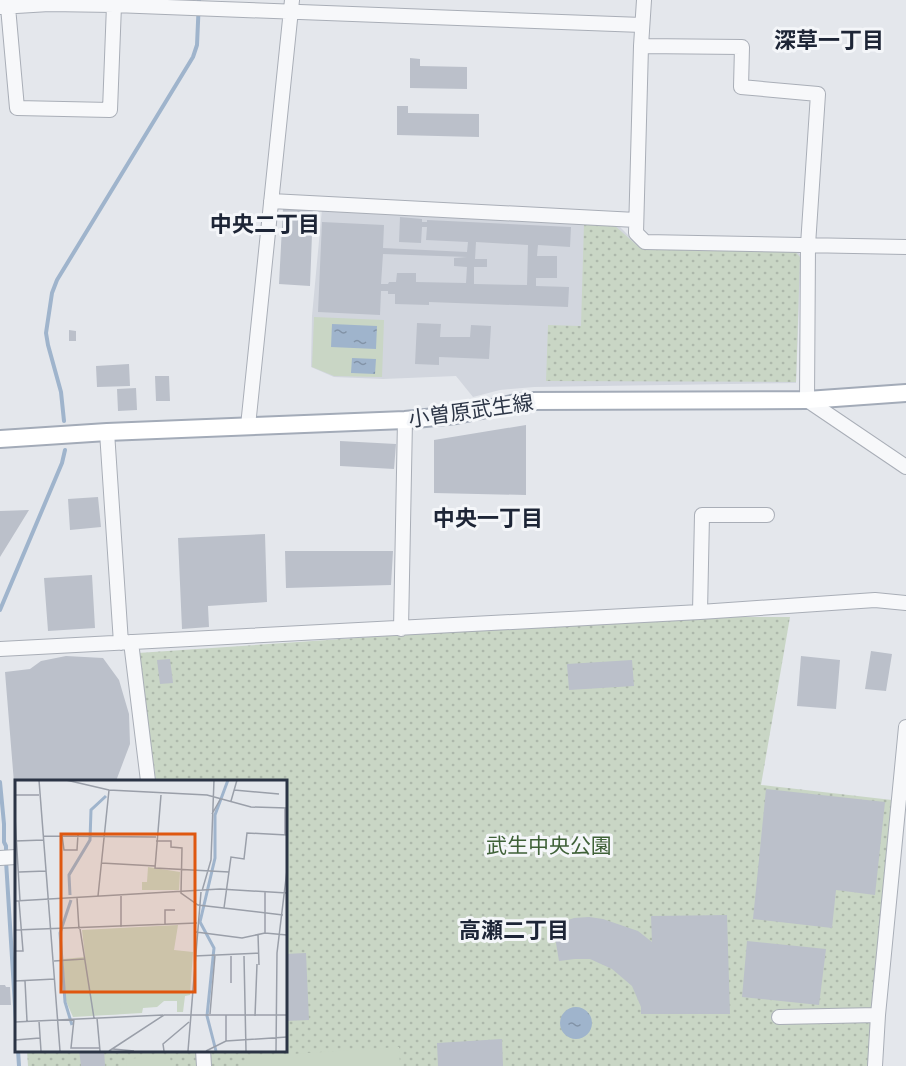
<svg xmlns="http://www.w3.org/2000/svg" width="906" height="1066" font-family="'PT Sans Narrow','Noto Sans JP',sans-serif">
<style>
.built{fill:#d2d6de}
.park{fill:url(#park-dots)}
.pitch{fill:#c9d6c5}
.water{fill:url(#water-ripples)}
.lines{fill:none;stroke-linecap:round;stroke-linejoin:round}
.stream{stroke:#9fb4cc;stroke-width:4}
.building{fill:#bbc0ca;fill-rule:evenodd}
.minor-casing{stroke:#a9aeb7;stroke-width:16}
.major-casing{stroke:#a3abb8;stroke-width:20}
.minor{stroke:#f7f8fa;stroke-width:14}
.major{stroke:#fff;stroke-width:16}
.labels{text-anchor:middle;stroke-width:6;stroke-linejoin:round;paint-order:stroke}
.street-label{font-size:21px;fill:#2b3445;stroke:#f4f6f9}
.park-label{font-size:21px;fill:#3f6138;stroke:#f4f6f9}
.neighbourhood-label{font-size:22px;font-weight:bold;fill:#1d2536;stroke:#f4f6f9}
.inset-river{fill:none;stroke:#9fb4cc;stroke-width:3}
.inset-road{fill:none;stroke:#9a9fa9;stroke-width:1.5}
.view{fill:#df570f;fill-opacity:0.15;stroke:#df570f;stroke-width:3}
.inset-edge{fill:none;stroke:#2b3445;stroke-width:3}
</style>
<defs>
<pattern id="park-dots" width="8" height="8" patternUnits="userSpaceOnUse" patternTransform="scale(1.5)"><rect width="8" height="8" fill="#c9d6c5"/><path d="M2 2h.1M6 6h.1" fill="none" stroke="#adb8ab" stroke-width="1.8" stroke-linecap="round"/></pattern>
<pattern id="water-ripples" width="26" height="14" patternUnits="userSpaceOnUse" patternTransform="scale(1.5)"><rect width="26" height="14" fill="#9fb4cc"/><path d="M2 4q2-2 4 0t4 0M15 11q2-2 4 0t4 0" fill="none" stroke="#8293a7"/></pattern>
</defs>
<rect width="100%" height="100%" fill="#e4e7ec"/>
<path class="built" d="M322,209L615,222L640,247L795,249L801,255L796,383L534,387L500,390L473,397L456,376L383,379L334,377L311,367L312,316Z"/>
<path class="park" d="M584,223L614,225L640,248L794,250L800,257L796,382L546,381L548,325L581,326Z
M703,617H790L761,785L892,800L870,1066H28L27,1050H285V781H156L138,653L400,635Z"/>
<path class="pitch" d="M314,317L384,320L382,377L334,376L312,367Z
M399,1047L400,1066H247L246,1057Z
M170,1055L171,1066H127L126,1059Z"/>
<path class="water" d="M332,324L377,326L376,349L331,347Z
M352,358L376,359L375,374L351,373Z
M560 1023a16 16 0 1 1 32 0a16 16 0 1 1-32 0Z"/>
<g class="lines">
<path class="stream" d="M64,421L61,392L48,345L46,333L52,293L57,280L193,57L197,45L199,0
M0,610L62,463L65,450
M0,782L4,824V842L6,846V854
M6,861L16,1022
M18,1050L19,1066"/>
</g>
<path class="building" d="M410,58L420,59V66L467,67V89L410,88Z
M397,106H408V113L479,114V137L397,135Z
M283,208L313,209L310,286L279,284Z
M400,217L422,219V222H427V220L571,227L570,247L538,245L537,256H557V278H536V286L569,287L568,307L429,302V305L395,304V294H388V291H381L380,315L318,312L322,222L384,225L383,248L467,252L468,242L426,240L427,227H422L421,243L399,242ZM476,242L528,245L527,285L474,284V267H487V259H475ZM383,254L467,257L454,258V266L467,267L466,283L416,282V273H397L396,282H389L388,284H381Z
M417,323L441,324L440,337H470L471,325L491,326L489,359L439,357V365L415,364Z
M69,330L76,331V341H69Z
M129,364L130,386L97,387L96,366Z
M155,376H169L170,401H156Z
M136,388L137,410L118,411L117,389Z
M526,425V495L434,493V440Z
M340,441L396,444L394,469L340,466Z
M98,497L101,527L70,530L68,499Z
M29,510L0,557V511Z
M265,534L267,602L208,606L209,627L182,629L178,538Z
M285,551H393L391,585L286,588Z
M92,575L95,628L48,631L44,578Z
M871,651L892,654L886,691L865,689Z
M66,656L103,658L119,680L129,714L130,744L116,781H16V795H15L5,672L30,669L41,661Z
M801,656L840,660L836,709L797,706Z
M170,659L173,683L160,684L157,660Z
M632,660L634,686L569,690L567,664Z
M766,789L885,802L875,895L836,890L832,928L753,919Z
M727,915L730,1014H641V1007L632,986L612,969L590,959H575L559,961L553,925L574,918L589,917L603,919L638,931L652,942L651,916Z
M747,941L826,949L819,1005L742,997Z
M306,953L309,1020L285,1021V954Z
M0,985H5L6,987H10L11,1005H0Z
M502,1039L503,1066H438L437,1043Z
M79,1050H104L105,1066H81Z"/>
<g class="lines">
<g class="minor-casing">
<path id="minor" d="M644,0L641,46L636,233L645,242L906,247
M0,7L49,4L114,5L642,25
M8,7L17,108L110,110L114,5
M641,46L742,47L741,87L818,94L808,245L807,400L906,467
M271,201L636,220
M248,426L292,0
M107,432L121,643
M700,612L702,515H767
M401,629L405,420
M131,642L148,781
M0,649L700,612L875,600L906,603
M0,858L16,857
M779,1017L878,1015
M203,1050L204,1066
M875,1066L878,1015L906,727"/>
</g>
<g class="major-casing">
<path id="major" d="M0,439L107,432L405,420L456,415L527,401L807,400L906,393"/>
</g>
<use href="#minor" class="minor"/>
<use href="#major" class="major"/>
</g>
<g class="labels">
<g class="street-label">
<text transform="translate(471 411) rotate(-8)" y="7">小曽原武生線</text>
</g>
<g class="park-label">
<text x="549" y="853">武生中央公園</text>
</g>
<g class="neighbourhood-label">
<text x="829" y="48">深草一丁目</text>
<text x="265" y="232">中央二丁目</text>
<text x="488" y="526">中央一丁目</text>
<text x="514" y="938">高瀬二丁目</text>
</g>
</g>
<g transform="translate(15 780)">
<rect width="272" height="272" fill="#e4e7ec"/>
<path d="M133,87L165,92L164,110H127V102H132ZM163,145L159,170L178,172L175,215L170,216L168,232H162V221H149L142,227L128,228L127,233L58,237L51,221L48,179L70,177L67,150Z" fill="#c9d6c5"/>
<path d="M105,209L106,234L83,235V210Z" fill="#c9d6c5"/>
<path class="inset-river" d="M55,115L54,95L75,60L76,30L91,16M56,120L45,153L50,222L57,245M201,271L192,236L199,168L185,142L200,78V35L213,0"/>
<path class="inset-road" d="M24,0L45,271M51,0L94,10L192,15L236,27L272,28M219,10L264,14M0,15H24M146,15L140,88L214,92M216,21L222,0M270,28V55M197,34L206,18M0,37L5,121M47,55L49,70H62L63,54M29,56L141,57M0,61L29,60M141,61H156V67L167,68L166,113L183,125L268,135M86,83L140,86M4,92L31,91M187,111L196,80L199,0M83,116L94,10M62,118L64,149M0,121L205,109L272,113M209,128L216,77L229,79L232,53L272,55M150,144V130H160M106,147V116M65,149L79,238M0,150L182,143M181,152L227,158L250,153L272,155M250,153V112M243,154L244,185M0,171H8L4,121M179,176L244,173M216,176V203M229,176L231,271M39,181L69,179M0,201L40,199M10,201L12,241M195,234L200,175M211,235V261M240,236L242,184M82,238L85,271M59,239L56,268H85M24,241L26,271M0,242L148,235M0,260L25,258M98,269L119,271M94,271L149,235H272M149,271L148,264L174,242M173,271L186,112M191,271L211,261L272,257M261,271L262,173L272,90"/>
<path class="view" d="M46,54H180V212H46Z"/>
<rect width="272" height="272" class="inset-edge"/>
</g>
</svg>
